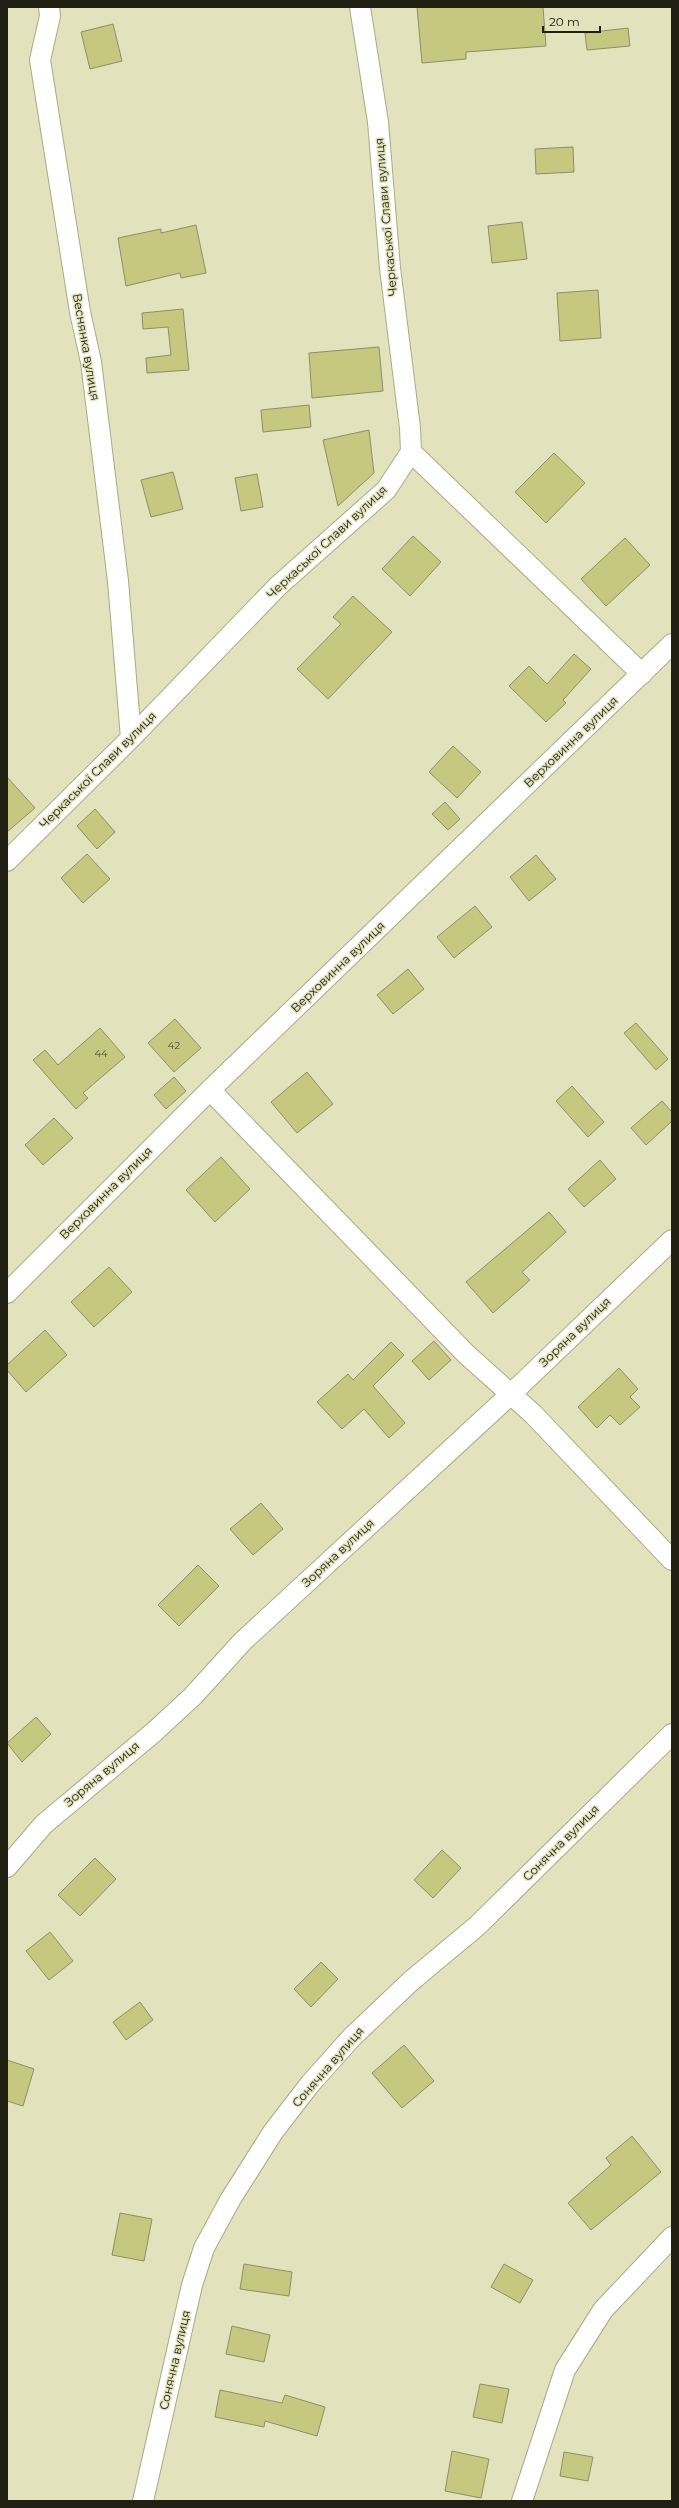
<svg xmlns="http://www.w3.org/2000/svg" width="679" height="2508" font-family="Montserrat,sans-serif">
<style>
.building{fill:#c7c87f;stroke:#8d8e6b}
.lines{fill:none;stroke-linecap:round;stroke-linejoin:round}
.minor-casing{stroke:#aaaa86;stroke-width:22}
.minor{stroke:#fff;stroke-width:20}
.labels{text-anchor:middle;stroke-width:3;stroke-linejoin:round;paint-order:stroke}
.number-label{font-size:10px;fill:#4a4a2d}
.street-label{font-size:12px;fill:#202012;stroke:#e2e3bd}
</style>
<rect width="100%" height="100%" fill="#e2e3bd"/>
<path class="building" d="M417,7H543L546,46L466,52V59L422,63Z
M113,24L122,61L90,69L81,32Z
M628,28L630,46L587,50L585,33Z
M573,147L574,172L536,174L535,149Z
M522,222L527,259L492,263L488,226Z
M196,225L206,273L181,278L180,273L126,286L118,238L161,229V233Z
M598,290L601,338L560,341L557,293Z
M183,309L189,370L147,373L146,358L171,355L168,327L143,329L142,313Z
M379,347L383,391L312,398L309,353Z
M309,405L311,427L263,432L261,410Z
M369,430L374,473L338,506L323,440Z
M554,453L585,483L546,523L515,492Z
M173,472L183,509L151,517L141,480Z
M257,474L263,507L241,511L235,478Z
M413,536L441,562L410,596L382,569Z
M625,538L650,565L606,606L581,579Z
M353,596L392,632L328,699L297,669L341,624L333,617Z
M574,654L591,669L563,700L566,703L546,722L509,686L529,666L547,684Z
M453,746L481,772L457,798L429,772Z
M7,777L35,808L7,832Z
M445,802L460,819L448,830L432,814Z
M95,809L115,832L97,849L77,826Z
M87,854L110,879L83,903L61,878Z
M536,855L556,879L529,901L510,877Z
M475,906L492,927L454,958L437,937Z
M408,969L424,989L393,1014L377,995Z
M175,1019L201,1048L174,1072L148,1043Z
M636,1023L668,1059L656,1070L624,1033Z
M100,1028L125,1057L83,1093L88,1098L76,1109L33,1060L45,1050L58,1065Z
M307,1072L333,1104L297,1133L271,1102Z
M174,1077L186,1091L166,1109L154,1095Z
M572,1086L604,1122L588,1137L556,1101Z
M662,1101L672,1112V1121L646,1145L631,1128Z
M54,1118L73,1138L43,1165L25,1145Z
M221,1157L250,1189L215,1222L186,1190Z
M600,1160L616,1179L584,1207L568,1189Z
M549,1212L566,1232L522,1272L530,1280L493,1313L466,1282Z
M109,1267L132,1292L94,1327L71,1302Z
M45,1330L67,1355L26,1392L7,1370V1365Z
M434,1341L451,1360L429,1380L412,1361Z
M391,1342L404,1355L373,1386L405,1423L389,1438L364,1409L342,1429L317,1402L348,1374L353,1380Z
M619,1368L638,1389L630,1397L640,1407L620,1425L610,1415L597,1428L578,1407Z
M261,1503L283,1529L253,1555L230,1529Z
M198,1565L219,1586L179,1626L158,1605Z
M36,1717L51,1734L22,1762L7,1743Z
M442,1850L461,1868L433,1898L414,1880Z
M95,1858L116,1879L80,1916L58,1895Z
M50,1932L73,1961L49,1980L26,1951Z
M321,1962L338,1979L311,2007L294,1989Z
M140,2002L153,2020L126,2040L113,2022Z
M404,2045L434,2081L402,2108L372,2073Z
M7,2060L34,2069L23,2106L7,2101Z
M632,2136L661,2172L591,2230L568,2203L611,2165L606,2158Z
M120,2213L152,2219L144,2261L112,2255Z
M244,2264L292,2272L289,2296L240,2289Z
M504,2264L533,2280L520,2303L491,2287Z
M232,2326L270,2335L264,2362L226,2354Z
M480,2384L509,2389L502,2423L473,2417Z
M220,2390L282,2403L285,2395L325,2407L317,2436L265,2421L264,2427L215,2417Z
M452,2451L489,2459L481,2498L445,2491Z
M564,2452L593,2457L588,2481L560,2476Z"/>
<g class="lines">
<g class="minor-casing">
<path id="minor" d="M49,7L50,16L40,60L80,312L91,362L118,581L131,738
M411,452L642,674
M7,861L131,738L278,586L386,490L411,452L410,428L390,268L378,122L360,7
M210,1090L466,1354L533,1414L672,1560
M7,1293L210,1090L672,644
M7,1867L44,1824L154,1732L193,1696L243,1641L511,1394L672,1240
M143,2501L192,2285L204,2248L230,2200L273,2132L310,2084L352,2037L411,1981L477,1926L672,1734
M522,2501L565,2370L603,2310L672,2237"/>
</g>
<use href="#minor" class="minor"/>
</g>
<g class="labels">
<g class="number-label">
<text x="174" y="1049">42</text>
<text x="101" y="1057">44</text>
</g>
<g class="street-label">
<text transform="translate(386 217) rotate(-95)" y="4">Черкаської Слави вулиця</text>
<text transform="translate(86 347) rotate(80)" y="4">Веснянка вулиця</text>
<text transform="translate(327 542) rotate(-43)" y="4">Черкаської Слави вулиця</text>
<text transform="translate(571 742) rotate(-44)" y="4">Верховинна вулиця</text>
<text transform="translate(98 770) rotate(-45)" y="4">Черкаської Слави вулиця</text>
<text transform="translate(338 967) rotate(-44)" y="4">Верховинна вулиця</text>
<text transform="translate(106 1193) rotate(-45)" y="4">Верховинна вулиця</text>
<text transform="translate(575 1332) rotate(-44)" y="4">Зоряна вулиця</text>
<text transform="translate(338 1553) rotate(-43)" y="4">Зоряна вулиця</text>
<text transform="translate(102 1774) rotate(-40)" y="4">Зоряна вулиця</text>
<text transform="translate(561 1843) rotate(-45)" y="4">Сонячна вулиця</text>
<text transform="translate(328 2067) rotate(-49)" y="4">Сонячна вулиця</text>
<text transform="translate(175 2360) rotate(-77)" y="4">Сонячна вулиця</text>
</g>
</g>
<rect width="679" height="2508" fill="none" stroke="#202012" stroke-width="16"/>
<path d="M543 26v6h57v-6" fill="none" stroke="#202012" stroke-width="2"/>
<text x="549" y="26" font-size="12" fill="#202012" stroke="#e2e3bd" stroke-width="3" paint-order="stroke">20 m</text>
</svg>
